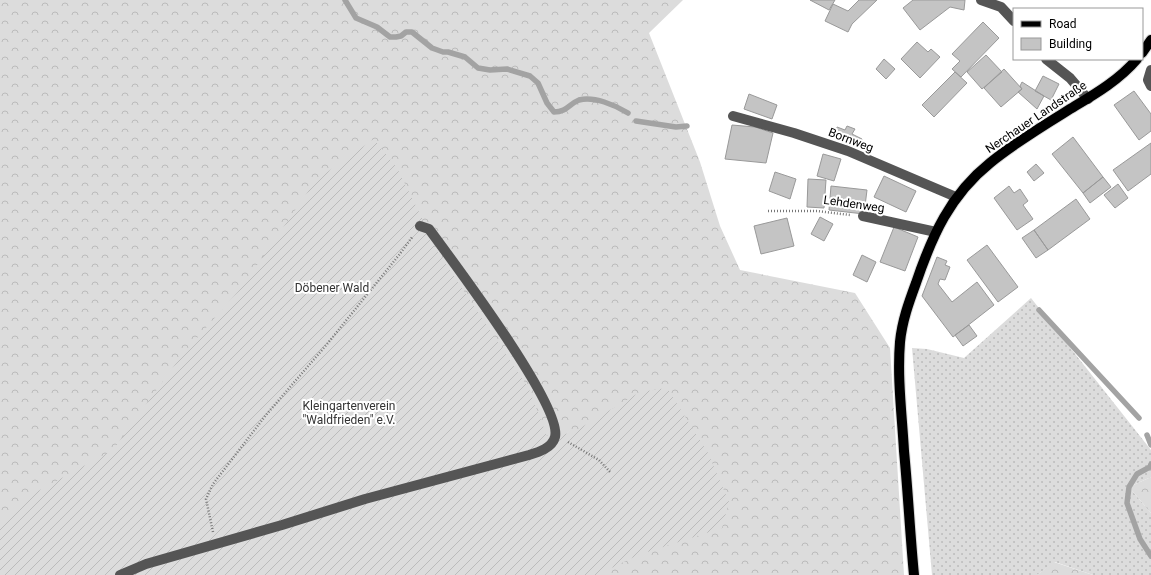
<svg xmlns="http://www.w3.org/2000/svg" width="1151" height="575" font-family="Roboto,sans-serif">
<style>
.grass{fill:url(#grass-dots)}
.forest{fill:url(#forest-crowns)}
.garden{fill:url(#garden-furrows)}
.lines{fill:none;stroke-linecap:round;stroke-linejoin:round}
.stream{stroke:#a3a3a3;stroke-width:5.5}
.building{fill:#c4c4c4;stroke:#999}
.major-casing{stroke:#dbdbdb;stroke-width:12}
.path{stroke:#777;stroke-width:2.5;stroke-dasharray:1 2;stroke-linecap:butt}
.minor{stroke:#555;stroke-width:10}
.major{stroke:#000;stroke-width:10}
.labels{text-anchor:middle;stroke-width:4;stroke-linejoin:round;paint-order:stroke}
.street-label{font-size:12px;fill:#000;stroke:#fff}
.park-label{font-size:12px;fill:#333;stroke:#fff}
</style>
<defs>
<pattern id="grass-dots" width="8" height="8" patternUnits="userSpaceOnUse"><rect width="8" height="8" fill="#dcdcdc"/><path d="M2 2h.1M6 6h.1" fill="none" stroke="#bbb" stroke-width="1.8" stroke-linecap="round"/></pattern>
<pattern id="forest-crowns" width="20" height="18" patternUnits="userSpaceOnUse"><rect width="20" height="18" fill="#dcdcdc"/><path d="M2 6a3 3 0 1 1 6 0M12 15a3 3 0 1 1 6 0" fill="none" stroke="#bbb"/></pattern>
<pattern id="garden-furrows" width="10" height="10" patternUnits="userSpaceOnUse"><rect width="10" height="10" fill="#dcdcdc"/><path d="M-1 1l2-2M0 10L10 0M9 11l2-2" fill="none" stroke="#bbb"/></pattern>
</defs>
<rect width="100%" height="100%" fill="#fff"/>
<path class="grass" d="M1031,298L1151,450V477L1129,487L1151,513V575H1093L1055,562L1037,575H932L912,348L927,349L964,358Z"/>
<path class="forest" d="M0,0H683L649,33L700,162L720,226L740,270L855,293L890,348L904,575H0Z
M1151,477V513L1129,487Z
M1054,562L1093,575H1037Z"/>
<path class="garden" d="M374,139L397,168L422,218L423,230L529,389L547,436L572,433L640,392L667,388L708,453L729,502L722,528L638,555L597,575H0V521L29,496L113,450L182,355L242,287L316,180Z"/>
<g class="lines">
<path class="stream" d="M345,0L356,18L377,27L390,37H396L401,36L406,32H412L432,48L443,52H448L465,57L478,68L490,70L507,69L530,76L538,83L547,103L554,112C567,112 569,104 579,100C594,96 615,105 628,113
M636,121L676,127L687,126
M1039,310L1139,418
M1147,435L1151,445
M1151,464L1150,467L1137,474L1129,487L1127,503L1140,539L1151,556"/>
</g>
<path class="building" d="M810,0H835L829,10Z
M859,0H877L852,24L848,32L825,21L833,4L848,11Z
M913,0H965L964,10L950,7L920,30L903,8Z
M983,22L999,38L961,77L952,69L960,61L952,54Z
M917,42L928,52L931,49L940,57L920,78L901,59Z
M986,55L1002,72L982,89L967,72Z
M884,59L895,69L886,79L876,69Z
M1004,69L1022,89L1001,107L984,88Z
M955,72L967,83L934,117L922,105Z
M1043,76L1059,84L1051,100L1035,91Z
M1022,82L1044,96L1037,109L1018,92L1022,89L1020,86Z
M1134,91L1151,114V131L1139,140L1114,105Z
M749,94L777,105L772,119L744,109Z
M732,125L755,127L773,133L766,163L725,159Z
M847,126L855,129L852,134L862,139L859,146L834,134L837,127L845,130Z
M1073,137L1103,177L1083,193L1052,154Z
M1151,143V174L1128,191L1113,170Z
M823,154L841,159L834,181L817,176Z
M1036,164L1044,173L1034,181L1027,172Z
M775,172L796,179L790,199L769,191Z
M884,176L916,191L906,212L874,197Z
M1103,177L1111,187L1090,203L1083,193Z
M808,179L826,180L824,208L807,207Z
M1118,184L1128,198L1115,208L1104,195Z
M831,186L867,190L864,214L829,210Z
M1009,186L1014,193L1020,189L1028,201L1023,205L1033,219L1017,230L994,198Z
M1076,199L1090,219L1048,250L1034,230Z
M820,217L833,224L824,241L811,234Z
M787,218L794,246L761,254L754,226Z
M894,227L918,237L905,271L880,262Z
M1034,230L1048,250L1036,258L1022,238Z
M987,245L1018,287L998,302L967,260Z
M862,255L876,262L867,282L853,275Z
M937,257L947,261L945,265L950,267L945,280L940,279L938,284L952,302L977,282L994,305L953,337L922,296Z
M969,325L977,336L963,346L955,335Z"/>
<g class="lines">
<g class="major-casing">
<path id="major" d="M1142,53L1151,40
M914,575C910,534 908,492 904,451C902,415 897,378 900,342C902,321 909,302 916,283C932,236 950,195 990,163C1017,141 1046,124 1075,106C1097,93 1120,79 1137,59"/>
</g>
<path class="path" d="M768,211H817L850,215
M568,442L599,460L611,473
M213,532L206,499L213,484L266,415L328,343L399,255L413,236"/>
<path class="minor" d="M981,0L1001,7L1014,21
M1046,59L1070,78L1088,99
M1151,70L1148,80L1151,86
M733,116L794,133L848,151L956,197
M863,216L936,232
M120,575L146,564L282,525L365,499L529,455C539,452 552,448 555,437C563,407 451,259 429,229L420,226"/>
<use href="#major" class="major"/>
</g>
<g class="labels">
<g class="street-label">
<text transform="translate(1036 117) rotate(-34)" y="4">Nerchauer Landstraße</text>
<text transform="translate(851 140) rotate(21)" y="4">Bornweg</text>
<text transform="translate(854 204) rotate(8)" y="4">Lehdenweg</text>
</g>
<g class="park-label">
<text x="332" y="292">Döbener Wald</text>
<text x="349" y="410">Kleingartenverein<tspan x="349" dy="14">"Waldfrieden" e.V.</tspan></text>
</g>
</g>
<rect x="1013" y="8" width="130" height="52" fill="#ffffff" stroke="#999999"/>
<rect x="1021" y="21" width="20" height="6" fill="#000000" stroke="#999999"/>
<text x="1049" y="28" font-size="12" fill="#000000">Road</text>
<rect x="1021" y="38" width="20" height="12" fill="#c4c4c4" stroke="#999999"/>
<text x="1049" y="48" font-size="12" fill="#000000">Building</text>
</svg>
